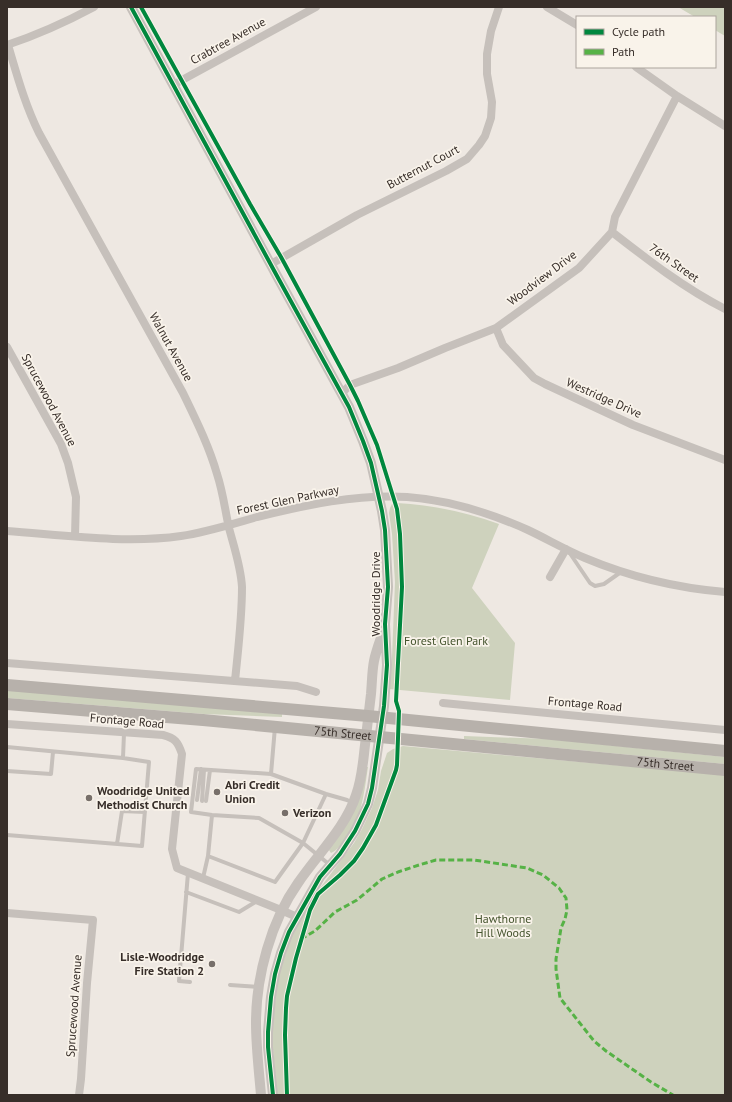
<svg xmlns="http://www.w3.org/2000/svg" width="732" height="1102" font-family="'PT Sans',sans-serif">
<style>
.green{fill:#ced2bd}
.lines{fill:none;stroke-linecap:round;stroke-linejoin:round}
.service{stroke:#c6c0bb;stroke-width:4}
.minor{stroke:#c6c0bb;stroke-width:8}
.tertiary{stroke:#c6c0bb;stroke-width:10}
.secondary{stroke:#b7b1ab;stroke-width:12}
.quiet{stroke:#56b246;stroke-width:3;stroke-dasharray:6 3;stroke-linecap:butt}
.cycleway-casing{stroke:#f9f3ea;stroke-width:6}
.cycleway{stroke:#00873e;stroke-width:4}
.poi-dot{fill:#776f6a;stroke:#f9f3ea;stroke-width:1.5}
.labels{text-anchor:middle;stroke-width:3.5;stroke-linejoin:round;paint-order:stroke}
.street-label{font-size:12px;fill:#372e29;stroke:#f9f3ea}
.park-label{font-size:12px;fill:#45542e;stroke:#f9f3ea}
.poi-label{font-size:12px;font-weight:bold;fill:#372e29;stroke:#f9f3ea;text-anchor:start}
</style>
<rect width="100%" height="100%" fill="#eee8e2"/>
<path class="green" d="M678,7H725V36L715,30V17H695Z
M397,503C432,505 466,512 499,524L472,588L515,643L510,700L389,689L392,657L395,582L392,534L389,513L390,508L392,504Z
M7,690L282,714V717L204,714L7,698Z
M464,736L548,739L725,757V764L464,739Z
M403,746L725,775V1095H277L272,1038L273,1020L278,978L291,937L311,900L354,843L362,829L372,808L378,790L381,771L387,753L393,749Z
M367,767H368C365,786 363,808 354,825C352,829 348,833 346,838C341,844 338,850 331,853L329,850Z"/>
<g class="lines">
<path class="service" d="M569,552L590,583L595,586L604,584L621,572
M7,747L123,758
M7,771L51,774L53,752
M271,774L275,727
M197,800L201,769
M202,801L204,770
M206,801L210,770
M7,835L142,846L149,762L123,758L124,733
M117,844L122,811L145,812
M208,856L275,882L303,843L326,794
M330,865L303,843L259,818L212,815L191,812L196,769L271,774L326,794L347,800L353,803
M188,873L179,981L190,982
M203,878L208,856L212,815
M186,892L239,912L257,901
M230,985L258,987"/>
<path class="minor" d="M547,7L577,25
M7,45C37,35 66,22 94,7
M8,45C17,75 25,105 39,133L183,393C196,420 209,446 217,474C223,492 225,510 229,528C234,547 241,567 242,587C242,619 238,650 235,681
M636,67L677,96L725,126
M173,85L316,7
M612,232C648,260 684,288 725,309
M271,264L357,215L446,171L467,159L479,145L485,136L491,118L492,102L487,74V54L491,31L499,7
M496,328L503,345L534,378L545,384L633,425L725,460
M7,347L61,444L68,463L76,497L75,536
M342,393L350,385L398,368L445,348L496,328L579,268L612,232L615,217L677,96
M7,531C63,535 125,544 181,536C207,532 232,524 257,517C306,505 356,494 407,497C449,500 490,513 528,530C547,539 566,550 585,558C630,577 677,588 725,592
M550,577L566,549
M7,663L297,686L316,692
M443,703L725,730
M7,724L163,735C175,738 178,742 182,754L172,849L177,868L281,910L297,917
M7,913L93,920L87,983L81,1079L79,1095"/>
<path class="tertiary" d="M131,7L277,276L349,407L363,441L371,463L382,511L385,530L388,587L385,624L387,665L384,706L372,788L368,804L355,831L340,854L320,877L289,932L281,953L275,974L271,997L268,1032V1047L273,1095
M261,1095C259,1071 256,1047 256,1023C256,976 271,921 298,883C317,855 346,827 356,795C362,779 363,762 365,745C367,728 369,711 371,694C372,683 372,671 374,661C376,651 380,641 383,632"/>
<g class="secondary">
<path d="M7,685L368,716L725,751"/>
<path id="s1" d="M7,704L203,720L725,770"/>
</g>
<path class="quiet" d="M301,939L315,931L335,912L357,900L382,879L398,872L419,865L436,860H474L527,868L543,875L559,888L566,898L567,910L565,919L561,928L556,959V969L560,998L594,1041L606,1051L651,1082L673,1095"/>
<g class="cycleway-casing">
<path id="cycleway" d="M131,7L277,276L349,407L363,441L371,463L382,511L385,530L388,587L385,624L387,665L384,706L372,788L368,804L355,831L340,854L320,877L289,932L281,953L275,974L271,997L268,1032V1047L273,1095
M141,7L250,204L281,257L350,385L358,401L377,445L397,509L400,534L402,587L396,701L399,711L397,765L396,770L376,825L363,848L354,861L340,875L318,894L310,910L296,958L287,996L286,1008L285,1035L287,1095"/>
</g>
<use href="#cycleway" class="cycleway"/>
</g>
<g class="poi-dot">
<circle cx="217" cy="792" r="4"/>
<circle cx="89" cy="798" r="4"/>
<circle cx="285" cy="813" r="4"/>
<circle cx="212" cy="964" r="4"/>
</g>
<g class="labels">
<g class="street-label">
<text transform="translate(228 41) rotate(-29)" y="4">Crabtree Avenue</text>
<text transform="translate(423 167) rotate(-28)" y="4">Butternut Court</text>
<text transform="translate(674 263) rotate(35)" y="4">76th Street</text>
<text transform="translate(542 278) rotate(-37)" y="4">Woodview Drive</text>
<text transform="translate(171 347) rotate(61)" y="4">Walnut Avenue</text>
<text transform="translate(604 398) rotate(24)" y="4">Westridge Drive</text>
<text transform="translate(49 400) rotate(62)" y="4">Sprucewood Avenue</text>
<text transform="translate(288 500) rotate(-12)" y="4">Forest Glen Parkway</text>
<text transform="translate(376 594) rotate(-90)" y="4">Woodridge Drive</text>
<text transform="translate(585 704) rotate(5)" y="4">Frontage Road</text>
<text transform="translate(127 721) rotate(5)" y="4">Frontage Road</text>
<text dy="4" stroke="none"><textPath href="#s1" startOffset="337">75th Street</textPath></text>
<text dy="4" stroke="none"><textPath href="#s1" startOffset="661">75th Street</textPath></text>
<text transform="translate(74 1006) rotate(-86)" y="4">Sprucewood Avenue</text>
</g>
<g class="park-label">
<text x="446" y="645">Forest Glen Park</text>
<text x="503" y="923">Hawthorne<tspan x="503" dy="14">Hill Woods</tspan></text>
</g>
<g class="poi-label">
<text x="225" y="789">Abri Credit<tspan x="225" dy="14">Union</tspan></text>
<text x="97" y="795">Woodridge United<tspan x="97" dy="14">Methodist Church</tspan></text>
<text x="293" y="817">Verizon</text>
<text x="204" y="961" text-anchor="end">Lisle-Woodridge<tspan x="204" dy="14">Fire Station 2</tspan></text>
</g>
</g>
<rect width="732" height="1102" fill="none" stroke="#372e29" stroke-width="16"/>
<rect x="576" y="16" width="140" height="52" fill="#f9f3ea" stroke="#aba49d"/>
<rect x="584" y="29" width="20" height="6" fill="#00873e" stroke="#aba49d"/>
<text x="612" y="36" font-size="12" fill="#372e29">Cycle path</text>
<rect x="584" y="49" width="20" height="6" fill="#56b246" stroke="#aba49d"/>
<text x="612" y="56" font-size="12" fill="#372e29">Path</text>
</svg>
